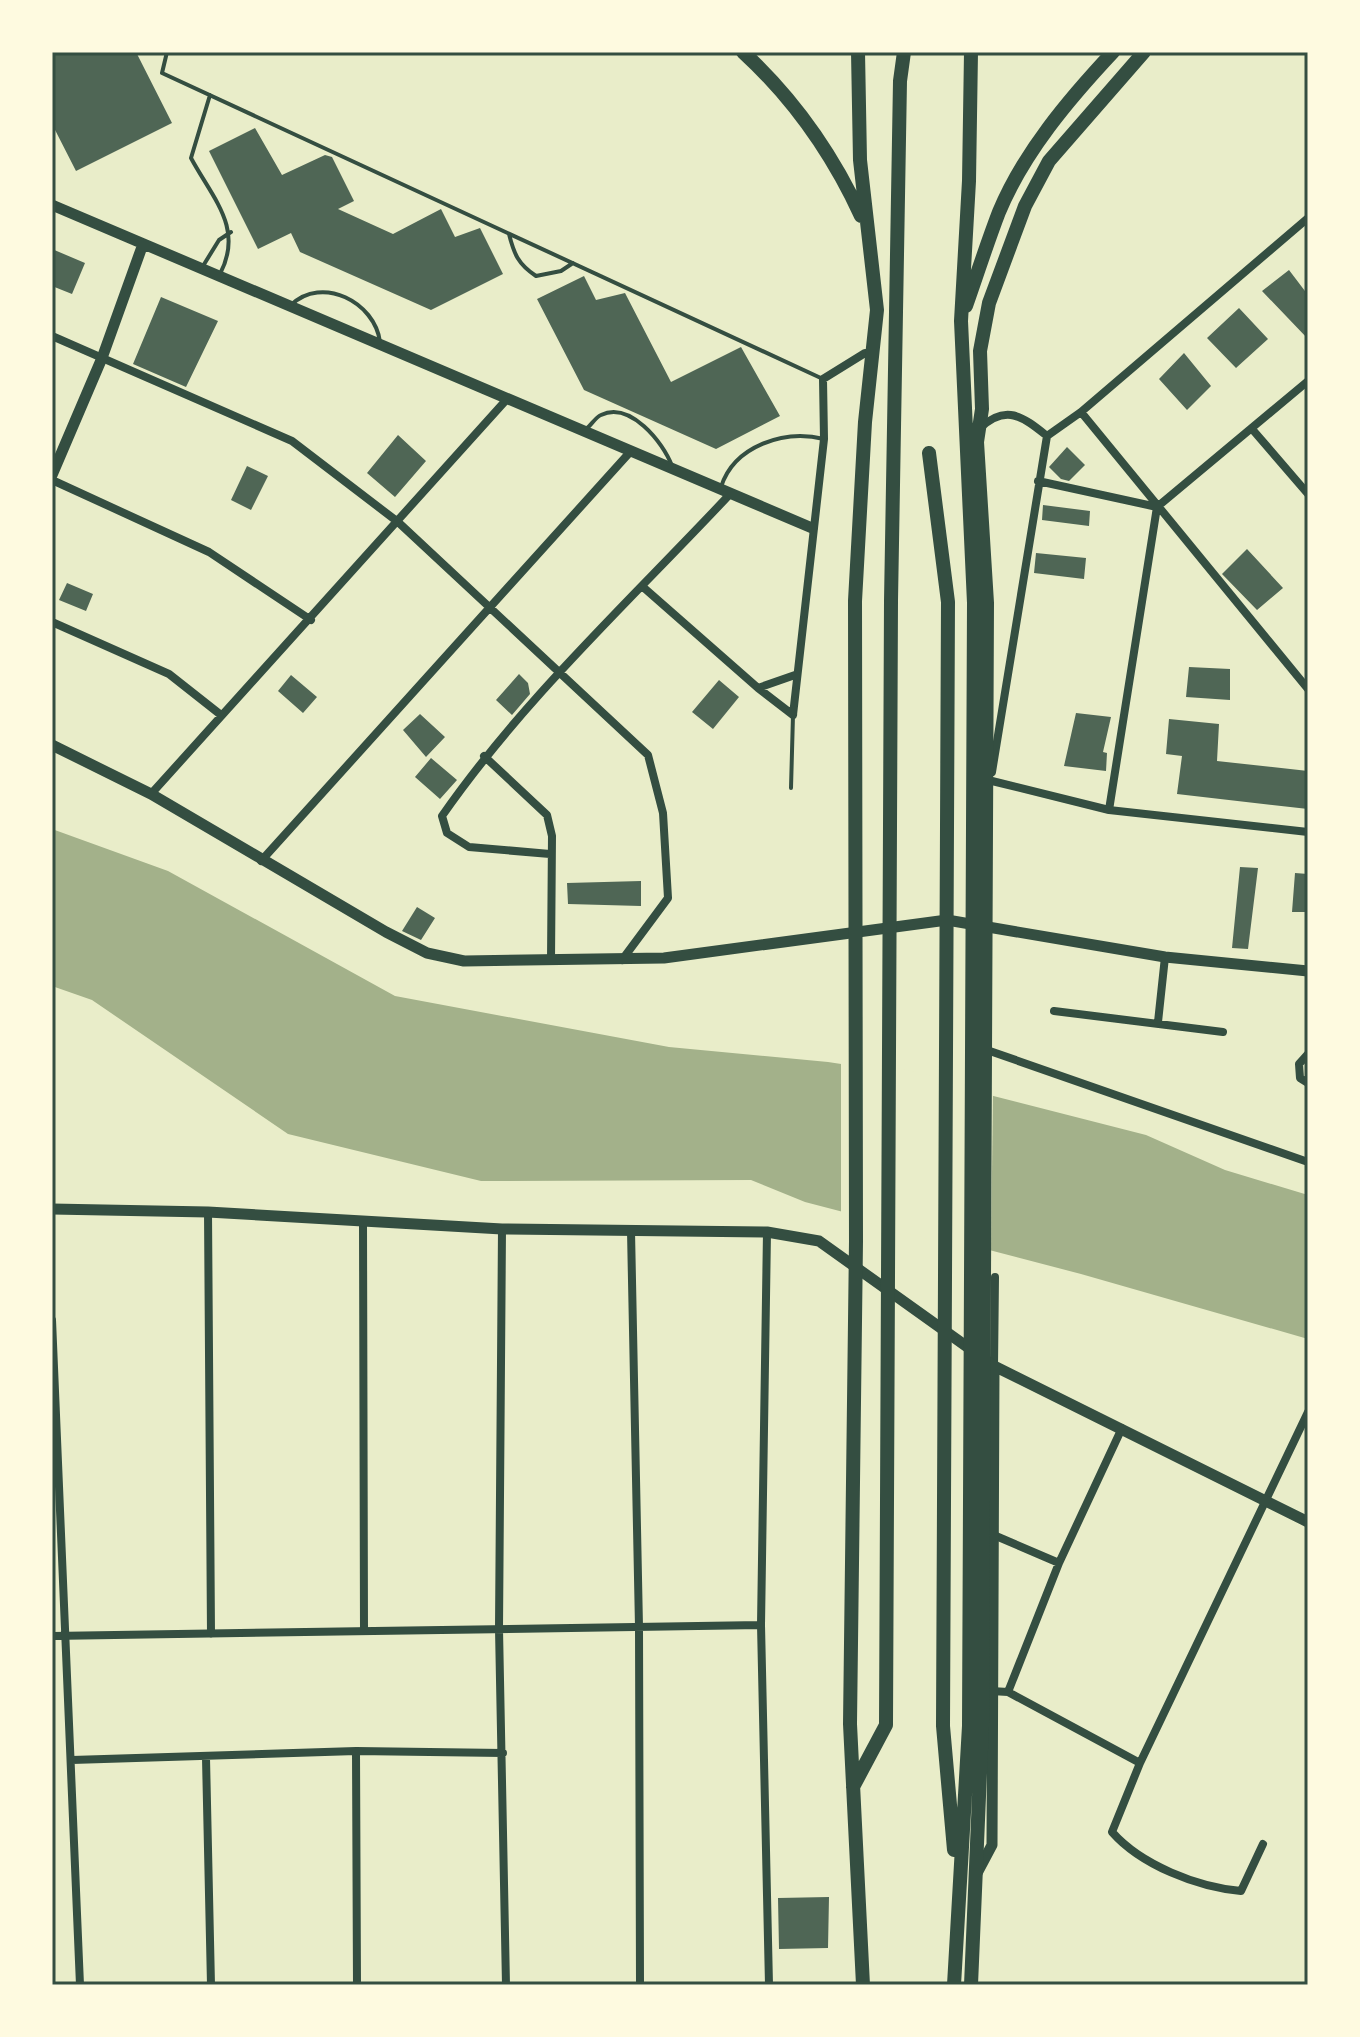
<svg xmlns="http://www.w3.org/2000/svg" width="1360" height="2037" font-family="'DM Sans',sans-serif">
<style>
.water{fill:#a3b18a}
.pier{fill:#e9edc9}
.building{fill:#4f6655}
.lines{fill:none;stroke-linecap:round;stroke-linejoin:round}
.service{stroke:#344e41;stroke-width:4}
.minor{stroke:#344e41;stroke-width:8}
.tertiary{stroke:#344e41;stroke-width:11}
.primary{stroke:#344e41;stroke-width:14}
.neatline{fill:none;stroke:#344e41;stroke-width:3}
</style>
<rect width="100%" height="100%" fill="#e9edc9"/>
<path class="water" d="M52,829L168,871L395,996L669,1047L828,1062L907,1074L1146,1135L1225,1170L1308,1195V1339L1081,1274L805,1202L751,1180L481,1181L288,1134L92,1000L52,986Z"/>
<path class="pier" d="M841,1060L908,1070L993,1092L991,1255L841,1216Z"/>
<path class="building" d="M52,52H136L172,123L76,171L52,124Z
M255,128L282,175L325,155L332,157L354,201L338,209L393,234L441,209L455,237L480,228L503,274L431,310L300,252L291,233L258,249L209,151Z
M52,249L85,263L72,294L52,286Z
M1289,270L1308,295V339L1262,291Z
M584,276L596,300L625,293L671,382L741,347L780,416L716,449L584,390L537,299Z
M161,297L218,321L186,387L133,364Z
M1239,308L1268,339L1236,368L1207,338Z
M1184,353L1211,386L1187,410L1159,379Z
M398,435L426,461L395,497L367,473Z
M1067,447L1085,465L1069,481L1061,479L1049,467Z
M247,466L268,476L251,510L231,500Z
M1043,505L1090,511L1089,526L1042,520Z
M1247,549L1283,588L1257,610L1222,574Z
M1036,553L1086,558L1084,579L1034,573Z
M67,583L93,594L86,611L59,600Z
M1189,667L1230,669V700L1186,697Z
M519,674L528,683L530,694L512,715L496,700Z
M291,675L317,697L303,713L278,691Z
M719,680L739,697L713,729L692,712Z
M1076,713L1111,717L1103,752L1107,753L1106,771L1064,766Z
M420,714L445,737L426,757L403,730Z
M1169,719L1219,724L1217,761L1308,771V809L1177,794L1182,756L1166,754Z
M431,758L457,780L440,799L415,777Z
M1240,867L1258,868L1248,949L1232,948Z
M1295,873L1308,874V912H1292Z
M641,881V906L568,904L567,883Z
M417,907L435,918L421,940L402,931Z
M829,1897L828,1948L779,1949L778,1898Z"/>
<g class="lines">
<path class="service" d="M167,52L162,73L823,379
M210,95L191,158C213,199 244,228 220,274
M509,234C514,254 518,264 536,276L561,271L573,263
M203,266L219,240L231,232
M291,305C322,275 375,302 380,342
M587,428C591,425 596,417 601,415C630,401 663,442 672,466
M721,487C734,446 784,429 824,439
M791,788L793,715"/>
<path class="minor" d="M52,336L292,441L398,522L648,755L663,813L668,898L622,960
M1081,412L1308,689
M980,428C1006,404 1022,416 1047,436
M1252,429L1308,494
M52,480L209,552L311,620
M1038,481L1157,507L1308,381
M643,587L758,688L795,675
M52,622L169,674L221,715
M758,688L793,715
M793,715L824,439L823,379L865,353L874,355
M484,756L547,815L552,836L551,960
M992,772L1047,436L1081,412L1308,218
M992,781L1109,810L1308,832
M151,794L508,398
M1109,810L1157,507
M550,854L469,847L447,833L442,816C525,697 632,599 731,493
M261,861L631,451
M1054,1011L1223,1032
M1158,1022L1165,957
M984,1049L1308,1162
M1308,1054L1299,1064L1300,1078L1308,1083
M208,1212L211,1634
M363,1222L364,1631
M502,1229L499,1629L506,1985
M631,1231L639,1627L640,1985
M767,1232L761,1625L769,1985
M52,1320L80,1985
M994,1366L995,1277
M996,1536L1059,1563L1122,1428
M52,1636L761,1625
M991,1691L1008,1692L1140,1763
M1008,1692L1059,1563
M356,1751L357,1985
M206,1758L211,1985
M72,1760L356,1751L503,1753
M1263,1844L1241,1891C1197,1887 1141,1865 1112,1832L1140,1763L1308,1412"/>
<path class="tertiary" d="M52,205L812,528
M52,475L102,358L143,244
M52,745L151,794L386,932L427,953L464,961L664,958L947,920L1165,957L1308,971
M52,1209L208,1212L502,1229L767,1232L819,1241L994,1366L1308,1522
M975,1877L992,1845L994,1366"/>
<path class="primary" d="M743,52C794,99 832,153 861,216
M858,52L860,160L877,310L865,422L855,601L856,1241L850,1724L863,1985
M966,306C977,275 987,243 999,212C1024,152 1069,99 1113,52
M929,453L948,602L943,1726L954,1850
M853,1787L886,1725L891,601L900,81L904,52
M954,1985L969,1726L974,603L961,321L969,181L971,52
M971,1985L982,1726L987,603L977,442L982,409L980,351L989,303L1025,206L1049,161L1144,52"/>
</g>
<rect width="1360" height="2037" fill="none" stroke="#fefae0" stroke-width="108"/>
<rect x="54" y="54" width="1252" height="1929" class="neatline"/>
</svg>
